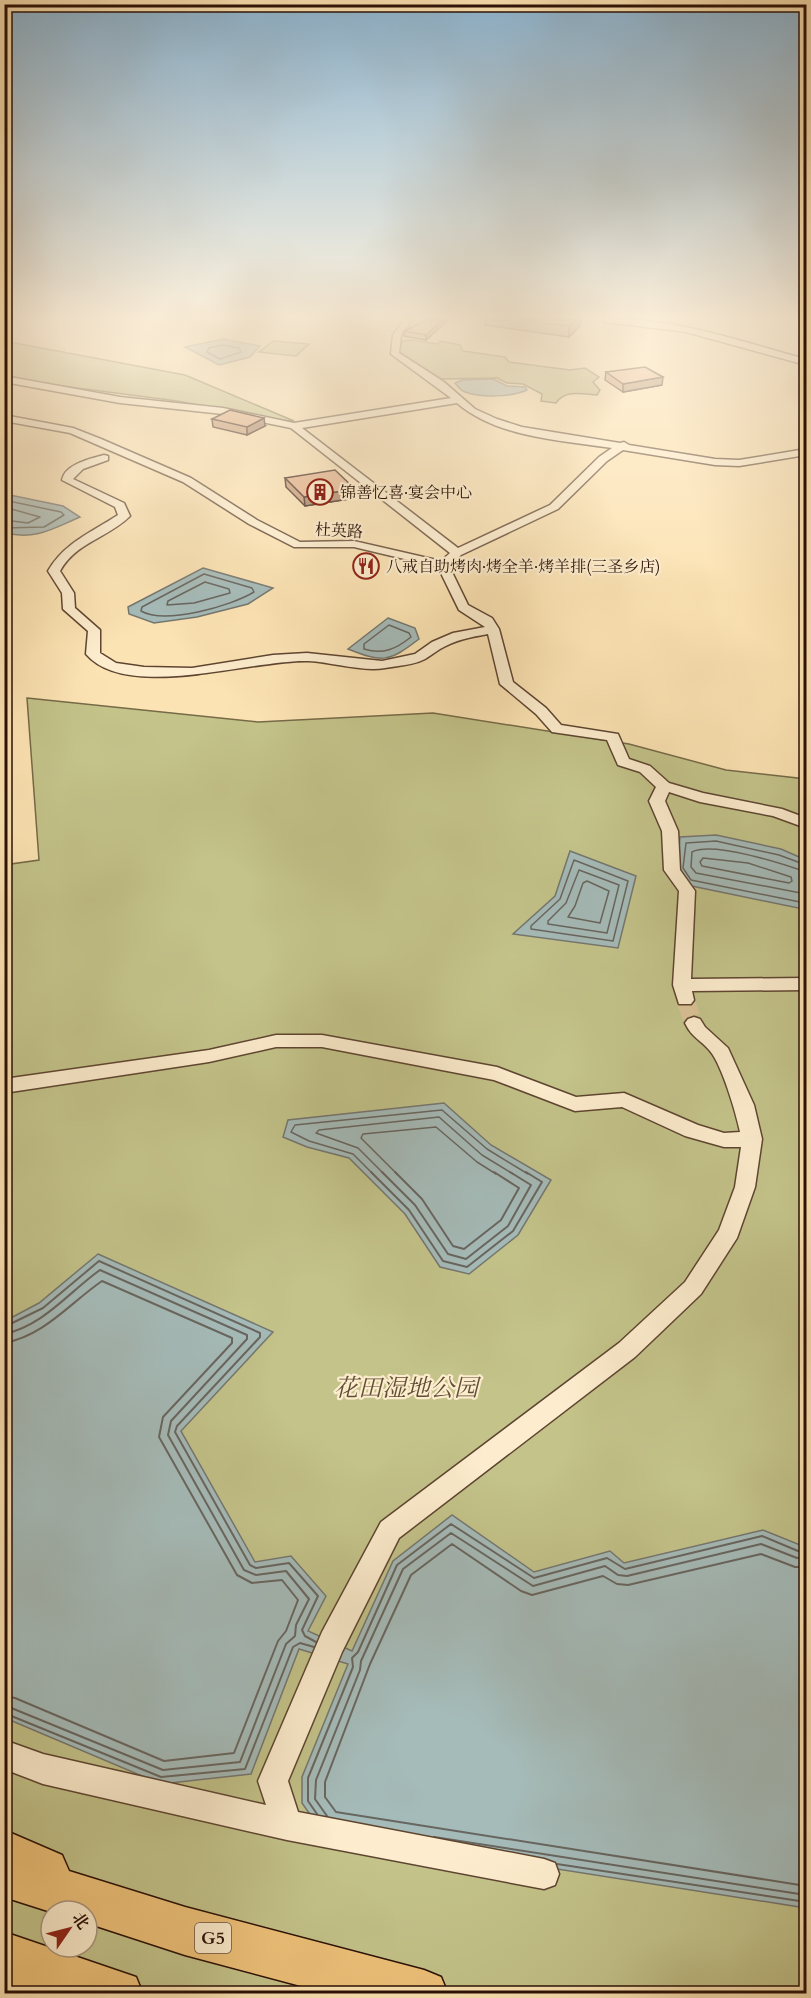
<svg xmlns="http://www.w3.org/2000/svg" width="811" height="1998" font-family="Cardo,'Noto Serif SC',serif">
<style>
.green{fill:#c3c38a;stroke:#766a48;stroke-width:1.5;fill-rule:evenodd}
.water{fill:#a5bbb9;stroke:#747771;stroke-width:1.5}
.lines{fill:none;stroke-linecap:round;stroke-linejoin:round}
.shore-far1{stroke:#686660;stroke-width:1.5}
.shore{stroke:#686660;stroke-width:2}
.minor-tunnel{stroke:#dcc399;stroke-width:18;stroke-dasharray:18 9;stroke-linecap:butt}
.minor-casing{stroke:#5e4531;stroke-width:3}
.highway-casing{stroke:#2a1006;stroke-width:3}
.minor{fill:#fdedce;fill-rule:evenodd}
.highway{fill:#eec27a;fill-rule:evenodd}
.wall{fill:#c49573;stroke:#2a1006;stroke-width:1.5}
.shaded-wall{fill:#a0795e;stroke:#2a1006;stroke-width:1.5}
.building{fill:#e4ad86;stroke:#2a1006;stroke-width:1.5}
.labels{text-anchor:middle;stroke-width:4.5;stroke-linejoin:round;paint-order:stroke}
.far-poi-label{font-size:16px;fill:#2a1006;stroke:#fdedce;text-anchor:start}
.far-street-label{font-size:16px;fill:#2a1006;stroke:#fdedce}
.shield{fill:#fdedce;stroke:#695242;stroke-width:1.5}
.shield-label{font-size:18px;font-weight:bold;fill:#2a1006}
.near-park-label{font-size:24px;font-style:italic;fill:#604f34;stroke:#fdedce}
</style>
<rect width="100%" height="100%" fill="#fce3b3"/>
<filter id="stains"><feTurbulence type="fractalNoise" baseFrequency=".00333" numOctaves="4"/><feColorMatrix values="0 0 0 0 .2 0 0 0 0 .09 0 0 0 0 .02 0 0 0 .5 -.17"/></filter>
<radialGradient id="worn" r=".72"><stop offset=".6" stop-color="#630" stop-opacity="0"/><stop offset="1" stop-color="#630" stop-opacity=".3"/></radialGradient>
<path class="green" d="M412,340L438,344L440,341L460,345L463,351L505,357L509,362L570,370L585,368L599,377L593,382L600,390L597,395C583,394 565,389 556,403L541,401L542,394L523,384L507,383L497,378L441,379L399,352L402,341Z
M4,341L185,375L294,421H283L177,401L39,383L5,375Z
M273,341L309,344L296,356L259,352Z
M27,698L258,722L433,713L629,744L726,770L806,779V1993H5L4,865L39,860ZM51,1911H87V1947H51Z"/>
<path class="water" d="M223,339L260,346L250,357L219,365L185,347Z
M493,379L507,386L525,387L527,390C511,397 482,398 465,392C461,391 458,387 455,383L462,380Z
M5,494L63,506L80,517C52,529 36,540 5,533Z
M203,568L273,588L248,604L197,617L154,623L129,614L128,607Z
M388,618L415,628L419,639C389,662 383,663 348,649Z
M716,835L781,849L806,860V905L803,909L687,885L677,870L680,837Z
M570,851L636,876L618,948L513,934L555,896Z
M444,1103L491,1145L551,1180L518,1235L469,1274L440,1267L405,1214L349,1158L307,1147L283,1137L288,1120Z
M98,1254L273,1332L181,1431L255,1562L291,1556L326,1596L308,1631L352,1651L393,1561L452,1515L534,1572L610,1551L624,1563L763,1530L800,1545L806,1542V1908L322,1832L302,1803V1777L348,1664L299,1649L251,1774L161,1784L5,1718V1321L39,1303Z"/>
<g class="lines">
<path class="shore-far1" d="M223,345L239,348L241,352L220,359L207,352L209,348Z
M4,500L61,512L64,515L44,527L4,528
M4,507L40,517L28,523L4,520
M204,574L252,588L254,592C231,606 165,625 141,611L142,607Z
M205,582L229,589L230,593L194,603L167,605L168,601Z
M389,625L409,633L411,637C396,649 383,655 364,649V644Z
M703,858L748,863L791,877L792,881L789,883L702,866L700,862Z
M574,860L628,881L613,941L531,929V926L560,899Z
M806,865L779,855L716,841L686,843L683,868L691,880L800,902L806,901
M579,870L619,885L607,933L548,924V921L566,903Z
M806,872C783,864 713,841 692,852L691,867L696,873L806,894
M587,881L609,891L600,923L568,917L575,906L583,883Z
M373,1174L353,1154L309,1141L291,1132L295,1125L442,1110L487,1149L528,1174
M384,1174L358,1148L316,1133L319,1130L439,1117L482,1155L513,1174
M397,1174L361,1138L363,1134L436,1127L477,1162L496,1174"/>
<path class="shore" d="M371,1172L409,1210L443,1261L467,1267L513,1231L542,1182L526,1172
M382,1172L415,1205L448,1254L466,1259L508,1226L531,1185L510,1172
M395,1172L422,1199L453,1246L464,1249L501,1220L519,1188L494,1172
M4,1327L43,1308L99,1261L260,1333V1337L177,1426L175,1432L250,1565L256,1568L289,1563L318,1596L302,1630L305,1636L316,1642
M4,1334C43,1326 69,1292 100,1270L247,1335V1339L171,1421L168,1435L244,1570L256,1575L286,1571L309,1599L296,1625L295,1636L286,1644L240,1762L163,1770L4,1705
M4,1343C44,1336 70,1303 102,1281L232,1338V1343L163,1417L159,1437L237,1575L252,1583L282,1580L298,1600L286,1631L278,1641L234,1753L164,1761L15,1698L4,1696
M806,1567H795L761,1554L628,1585L617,1584L603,1576L532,1595L521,1591L452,1544L411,1575L370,1664L325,1782V1797L336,1812L806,1886
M4,1713L161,1777L245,1769L293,1647L300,1643L314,1647
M317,1814L308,1801V1778L353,1667L352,1658L358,1652L397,1565L451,1524L534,1578L607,1558L625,1569L762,1536L798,1551L806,1549
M327,1816L315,1799L316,1780L360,1670L361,1661L403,1569L451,1533L533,1586L605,1566L618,1575L627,1576L761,1544L797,1558L806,1557
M434,1837L806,1895
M557,1864L806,1902"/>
<path class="minor-tunnel" d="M685,1000L694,1023"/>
<g class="minor-casing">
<path id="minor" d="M404,320H412L401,335L399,353L444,382L475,409L497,419L522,427L620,443L624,442L629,445L715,459L739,460L806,449V455L739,466L715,465L623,450L607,461L558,509L461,555L449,566L468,605L492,618L499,629L513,682L546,708L561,725L618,734L629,759L650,766L669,783L703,793L782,809L806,818V828L773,816L700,802L669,792L665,801L678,831L680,870L695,891L691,979L806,978V990L692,991L694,1000L691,1004H679L673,985L679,891L664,870L662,831L649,801L656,787L640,772L618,765L607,740L552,732L536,714L500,684L488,634C471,637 455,640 440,649C435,652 430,656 425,659C414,665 397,666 385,668C363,672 331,662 308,661C253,659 127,702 86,654L88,631L63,609L62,593L48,571C64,543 92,532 118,515L115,507L62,480C65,464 90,459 104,455L108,456V460L83,469L73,479L124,503L130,516C108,538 76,542 60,571L74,593L75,608L100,630V653L116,663L144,667L192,668L273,655L307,653L382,661L415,654L432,642L453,633L485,627L459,610L438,567L354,547H294L249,524L183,482L70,433L4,421V415L73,428L101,439L191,478L257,520L300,542L354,541L441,561L450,553L291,428L223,414L120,403L4,382V376L120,397L223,408L294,423L451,398L391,354L393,335ZM457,403C498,438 561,440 612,448L599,457L550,505L458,548L302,428Z
M601,320C668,315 742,342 806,359V365L686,332L605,322Z
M694,1017L700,1019L705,1027L728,1048L754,1105L762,1139L755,1187L737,1238L701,1294L635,1357L399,1538L342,1652L288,1781L298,1812L544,1859L555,1863L559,1874L555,1885L544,1889L287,1840L43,1784L4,1769V1740L43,1754L266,1805L258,1781L322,1632L381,1522L619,1343L685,1282L719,1230L735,1187L741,1147H724L685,1136L622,1107L575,1111L494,1080L322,1047H276L209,1062L4,1093V1079L209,1050L276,1035H322L497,1067L576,1097L624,1093L698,1125L724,1133L740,1132C736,1113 722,1065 710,1051C701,1040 692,1038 685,1023L688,1019Z"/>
</g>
<g class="highway-casing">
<path id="highway" d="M4,1830L62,1855L69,1871L185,1907L424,1970L441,1977L448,1994H331L185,1955L87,1923V1911L51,1912L4,1897Z
M4,1932L136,1977L143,1994H4Z"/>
</g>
<use href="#minor" class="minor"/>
<use href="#highway" class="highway"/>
</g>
<path class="wall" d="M427,320H448L426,340L404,336V331Z
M485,320H581L580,326L569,337L485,325Z
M606,372L662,385L623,392L605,380Z
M212,419L265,426L247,435L213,427Z
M285,478L355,498L305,506L286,487Z"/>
<path class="shaded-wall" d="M443,320H448L426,340V335Z
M577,320H581L580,326L569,337V326Z
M663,377L662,385L623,392V384Z
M264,418L265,426L247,435V427Z
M355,489V498L305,506L304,497Z"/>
<path class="building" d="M427,320H443L426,335L404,331Z
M519,320H577L569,326Z
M645,367L663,377L623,384L606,372Z
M230,410L264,418L247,427L212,419Z
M335,470L355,489L304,497L285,478Z"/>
<linearGradient id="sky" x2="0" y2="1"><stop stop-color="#8db7d5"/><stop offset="0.53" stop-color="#fef2dd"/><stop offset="1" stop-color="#fef2dd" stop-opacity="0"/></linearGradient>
<rect width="811" height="599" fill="url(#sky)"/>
<defs>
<g id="building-ring" transform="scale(1.35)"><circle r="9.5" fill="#fdedce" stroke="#8f2418" stroke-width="1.5"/><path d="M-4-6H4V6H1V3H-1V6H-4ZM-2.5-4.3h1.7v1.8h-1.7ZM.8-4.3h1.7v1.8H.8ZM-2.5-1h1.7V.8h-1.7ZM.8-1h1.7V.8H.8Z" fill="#8f2418"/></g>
<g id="restaurant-ring" transform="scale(1.35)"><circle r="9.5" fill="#fdedce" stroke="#8f2418" stroke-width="1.5"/><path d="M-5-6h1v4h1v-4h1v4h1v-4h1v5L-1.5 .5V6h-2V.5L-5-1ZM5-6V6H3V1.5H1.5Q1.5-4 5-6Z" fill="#8f2418"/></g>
</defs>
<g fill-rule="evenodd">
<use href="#building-ring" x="320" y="492"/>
<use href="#restaurant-ring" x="366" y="566"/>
</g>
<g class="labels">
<g class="far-poi-label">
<text x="340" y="498">锦善忆喜·宴会中心</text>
<text x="386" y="572">八戒自助烤肉·烤全羊·烤羊排(三圣乡店)</text>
</g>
<g class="far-street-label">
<text transform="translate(339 530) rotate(3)" y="6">杜英路</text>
</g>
<rect class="shield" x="195" y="1923" width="36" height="30" rx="4.5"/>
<g class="shield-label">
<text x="213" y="1944">G5</text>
</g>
<g class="near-park-label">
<text x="406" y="1396">花田湿地公园</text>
</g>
</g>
<rect width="811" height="1998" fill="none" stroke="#fce3b3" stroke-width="24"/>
<rect x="6" y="6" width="799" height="1986" fill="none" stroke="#2a1006" stroke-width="3"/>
<rect x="12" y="12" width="787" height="1974" fill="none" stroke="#2a1006" stroke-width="1.5"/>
<g transform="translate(69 1929) rotate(55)"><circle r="28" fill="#fdedce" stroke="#a9957e" stroke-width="1.5"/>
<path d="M0-4.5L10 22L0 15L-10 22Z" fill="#8f2418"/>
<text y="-9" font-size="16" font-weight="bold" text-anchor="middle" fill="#2a1006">北</text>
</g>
<rect width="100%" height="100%" filter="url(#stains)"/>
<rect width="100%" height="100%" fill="url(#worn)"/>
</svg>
